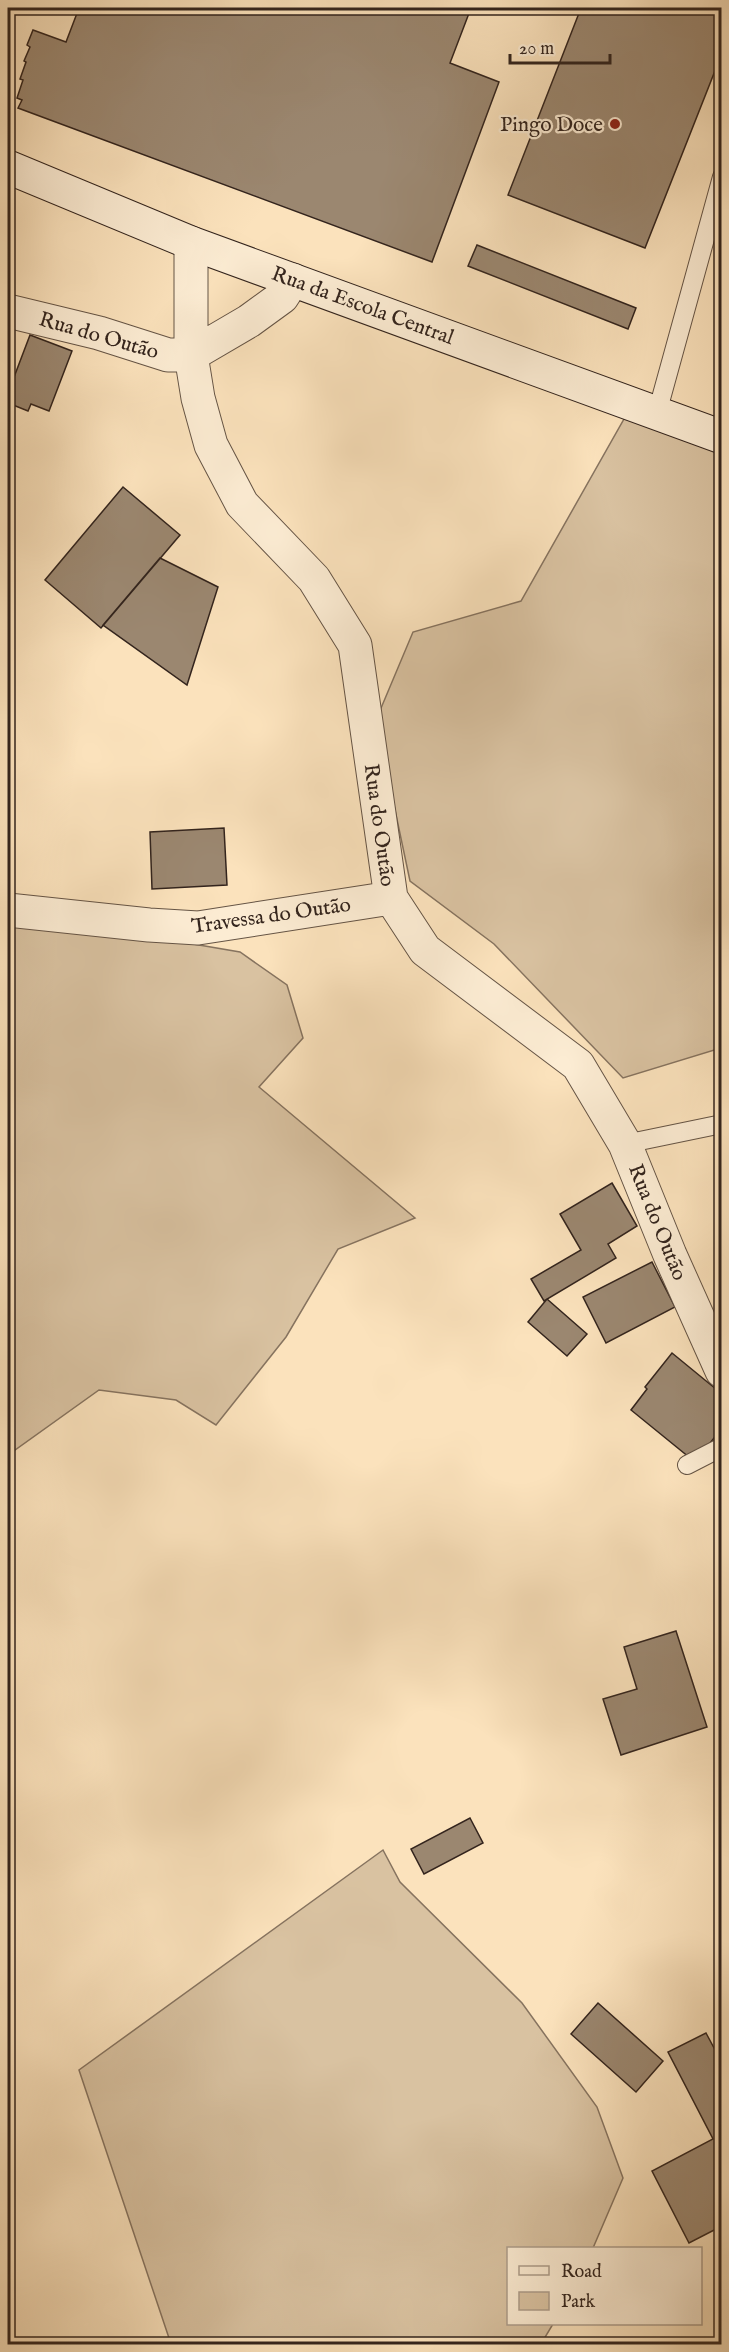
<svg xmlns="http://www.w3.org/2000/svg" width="729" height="2352" font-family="'IM FELL English',serif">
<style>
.green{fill:#d9c2a1;stroke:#86735f;stroke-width:1.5}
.building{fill:#9b8770;stroke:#33241d;stroke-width:1.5}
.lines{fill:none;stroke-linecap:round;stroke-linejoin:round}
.lane-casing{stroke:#655445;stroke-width:20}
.street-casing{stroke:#655445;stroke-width:35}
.secondary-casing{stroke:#33241d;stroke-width:35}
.lane{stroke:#fcecd3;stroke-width:18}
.street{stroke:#fcecd3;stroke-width:33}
.secondary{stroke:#fcecd3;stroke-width:33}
.poi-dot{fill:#8f2418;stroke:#fcecd3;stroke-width:2}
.labels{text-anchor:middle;stroke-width:4.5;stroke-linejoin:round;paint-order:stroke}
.poi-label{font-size:21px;fill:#33241d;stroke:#fcecd3;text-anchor:end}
.street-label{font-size:21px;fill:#33241d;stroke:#fcecd3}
</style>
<rect width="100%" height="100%" fill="#fbe2bc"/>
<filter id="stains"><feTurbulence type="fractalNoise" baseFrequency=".00333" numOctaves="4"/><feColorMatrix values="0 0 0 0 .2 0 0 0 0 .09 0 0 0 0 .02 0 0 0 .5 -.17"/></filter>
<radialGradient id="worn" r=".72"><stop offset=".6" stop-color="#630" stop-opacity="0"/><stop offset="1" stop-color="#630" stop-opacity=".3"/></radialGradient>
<path class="green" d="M628,412L721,450V1048L623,1078L494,944L410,881L376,720L413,632L521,601Z
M8,917L117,931L240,952L287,985L303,1038L259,1087L415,1218L338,1249L286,1337L216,1425L176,1400L99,1390L8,1455Z
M383,1850L400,1882L522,2003L597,2107L623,2178L593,2248H508V2324H553L541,2344H171L79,2070Z"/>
<path class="building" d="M79,8H471L450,63L499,82L432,262L18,108L22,100L17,98L23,80L20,79L26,62L24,61L30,47L27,45L33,30L66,42Z
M581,8H722V53L645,248L508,195Z
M477,245L636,308L628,329L468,266Z
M30,335L72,351L49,411L31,404L28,411L8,403V393Z
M123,487L180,535L101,628L45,580Z
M160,558L218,587L187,685L103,625Z
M224,828L227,885L152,889L150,832Z
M612,1183L637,1226L608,1244L616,1258L544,1301L531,1279L581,1250L560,1214Z
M652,1262L675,1307L606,1343L583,1297Z
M547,1299L587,1334L567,1356L528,1322Z
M672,1353L722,1394V1428L695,1462L631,1410L647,1389L645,1387Z
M676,1631L707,1727L621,1755L603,1699L637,1689L624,1647Z
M470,1818L483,1843L424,1874L411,1849Z
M598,2003L663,2061L636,2092L571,2034Z
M706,2033L722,2063V2200L719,2202L722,2206V2226L689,2243L652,2171L713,2139L668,2052Z"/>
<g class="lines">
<g class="lane-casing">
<path id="lane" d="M657,413L722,177
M625,1144L722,1124
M687,1465L722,1447"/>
</g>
<g class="street-casing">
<path id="street" d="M191,243V355L198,398L211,445L242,504L314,579L355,645L391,898L425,950L578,1065L625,1144L670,1255L722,1371
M8,311L99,333L168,355H191L249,321L282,297L293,280
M8,910L149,925L198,928L391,898"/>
</g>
<g class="secondary-casing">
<path id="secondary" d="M8,167L191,243L722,437"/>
</g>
<use href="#lane" class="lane"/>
<use href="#street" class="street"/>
<use href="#secondary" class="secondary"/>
</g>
<circle class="poi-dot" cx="615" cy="124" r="6"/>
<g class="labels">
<g class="poi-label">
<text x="603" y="131">Pingo Doce</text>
</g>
<g class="street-label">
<text transform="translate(363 305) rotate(20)" y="7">Rua da Escola Central</text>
<text transform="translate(99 335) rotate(16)" y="7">Rua do Outão</text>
<text transform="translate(380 825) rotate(82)" y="7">Rua do Outão</text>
<text transform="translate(271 915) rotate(-8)" y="7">Travessa do Outão</text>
<text transform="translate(658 1222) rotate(68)" y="7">Rua do Outão</text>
</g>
</g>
<rect width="729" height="2352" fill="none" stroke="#fbe2bc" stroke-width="30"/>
<rect x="9" y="9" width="711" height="2334" fill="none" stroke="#33241d" stroke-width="3"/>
<rect x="15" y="15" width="699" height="2322" fill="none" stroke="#33241d" stroke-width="1.5"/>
<rect x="507" y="2247" width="195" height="78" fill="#fcecd3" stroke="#ac9c8a" stroke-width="1.5"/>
<rect x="519" y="2266" width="30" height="9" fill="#fcecd3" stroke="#ac9c8a" stroke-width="1.5"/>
<text x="561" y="2277" font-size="18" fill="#33241d">Road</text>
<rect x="519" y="2292" width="30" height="18" fill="#d9c2a1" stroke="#ac9c8a" stroke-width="1.5"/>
<text x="561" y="2307" font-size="18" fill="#33241d">Park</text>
<path d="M510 54v9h100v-9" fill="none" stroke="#33241d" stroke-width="3"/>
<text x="519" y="54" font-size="18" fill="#33241d" stroke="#fcecd3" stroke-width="4.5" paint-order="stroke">20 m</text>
<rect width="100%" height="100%" filter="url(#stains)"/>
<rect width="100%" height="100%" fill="url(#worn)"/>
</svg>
